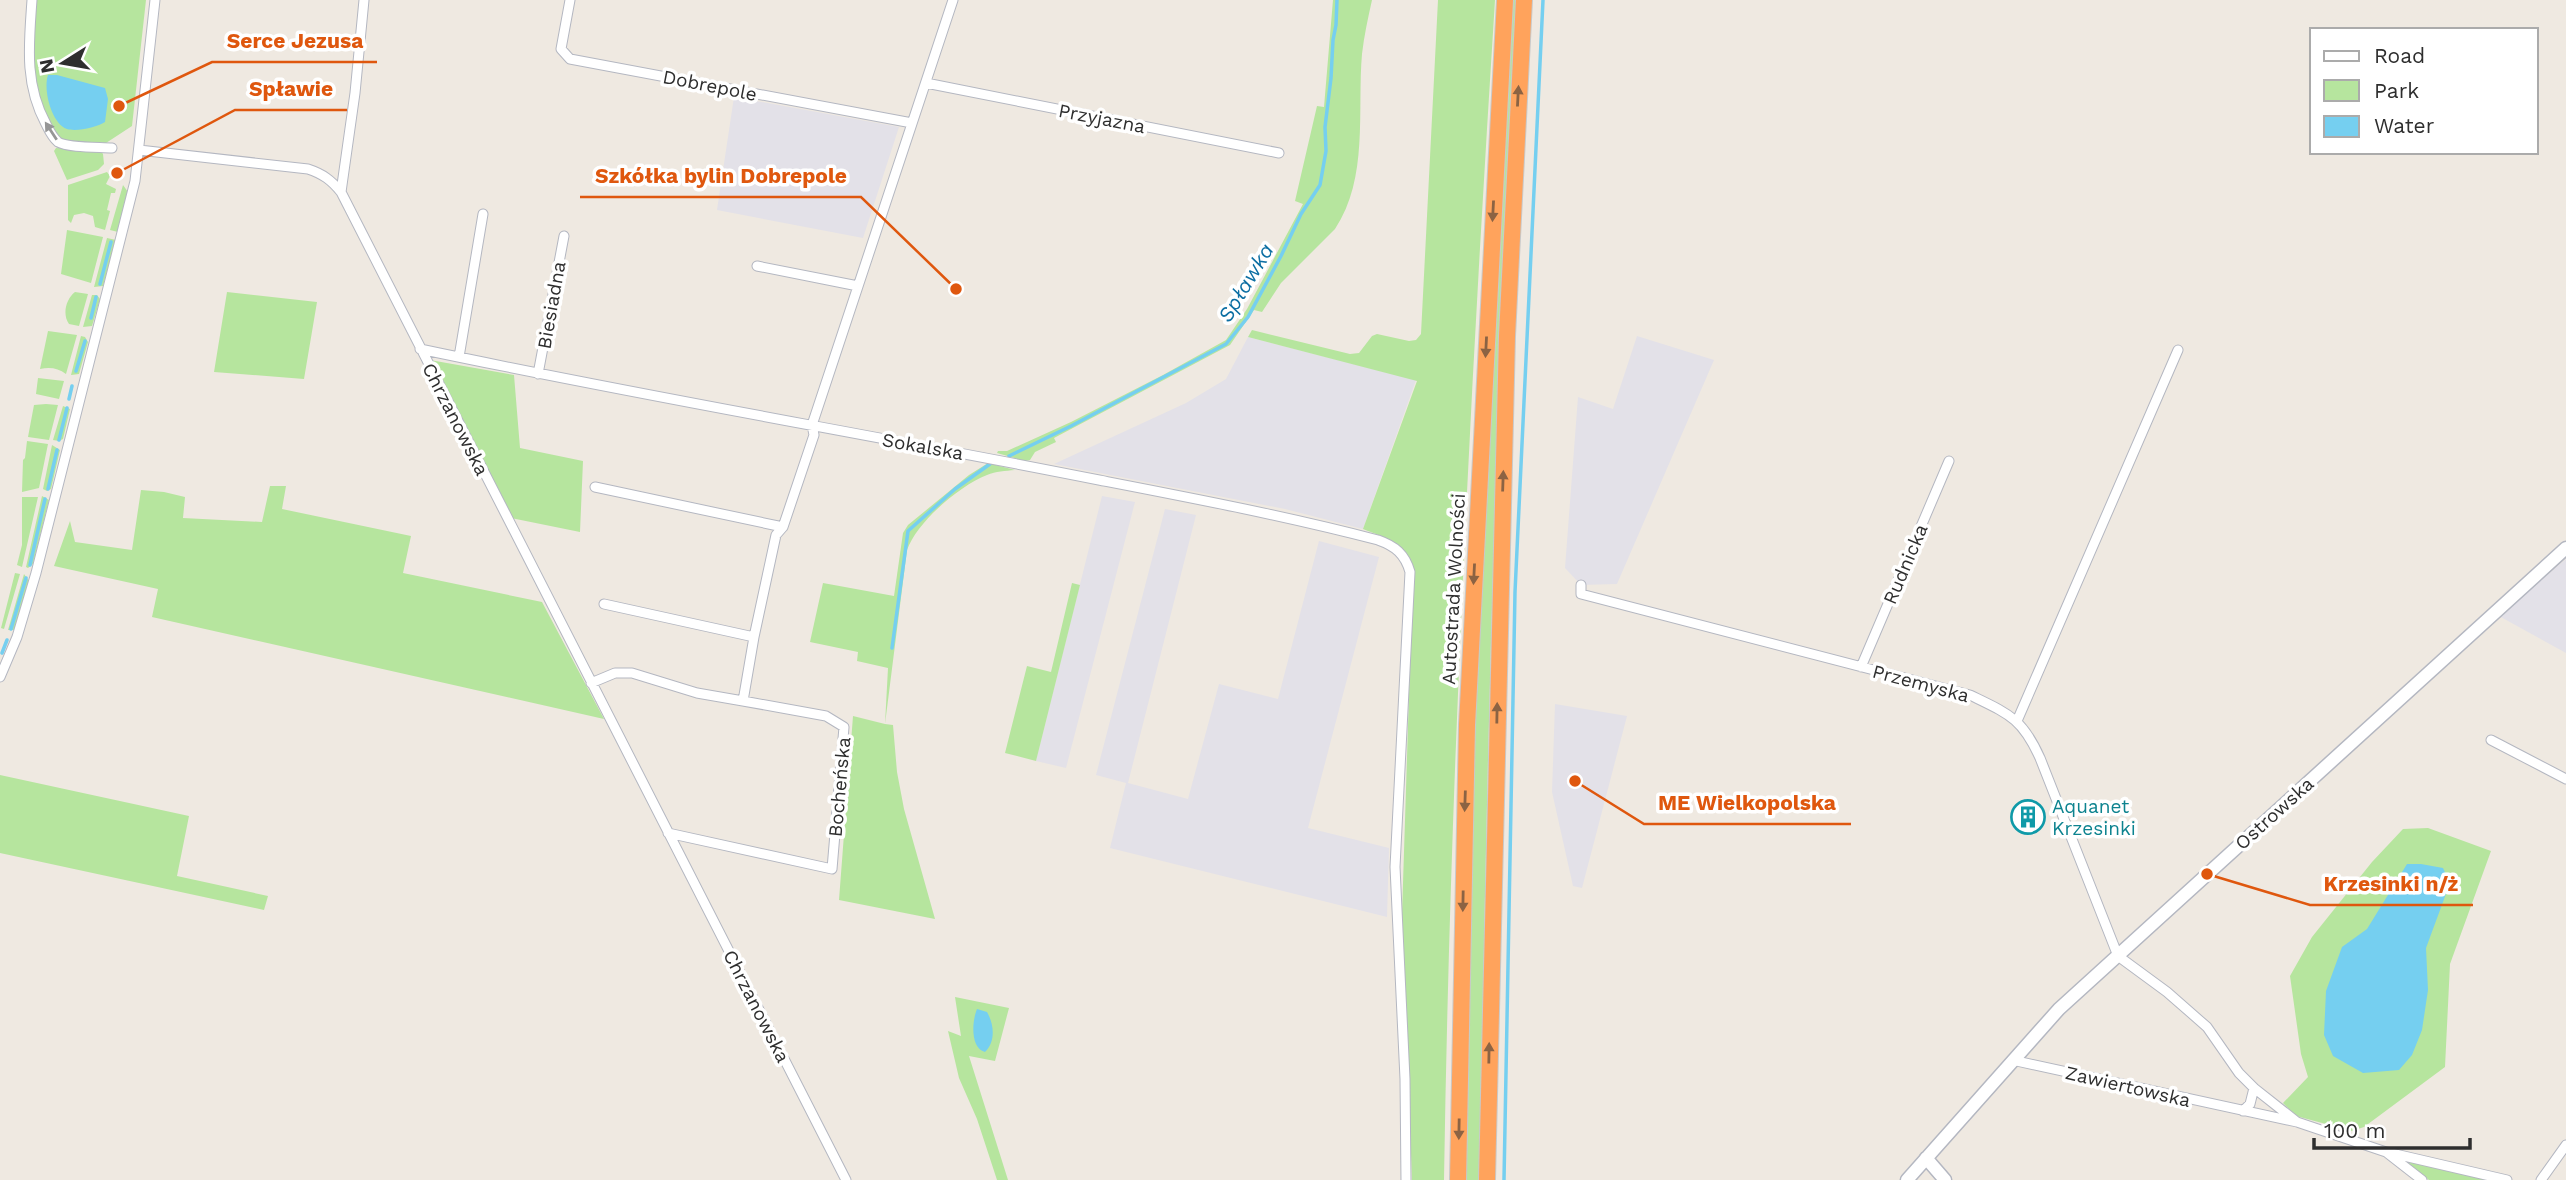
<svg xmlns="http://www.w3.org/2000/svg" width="2566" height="1180" font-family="'Work Sans',sans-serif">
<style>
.industrial{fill:#e3e1e8}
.green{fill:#b6e59e}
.water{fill:#75cff0}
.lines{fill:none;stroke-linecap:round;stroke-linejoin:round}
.stream{stroke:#75cff0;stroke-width:3.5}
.street-casing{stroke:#b4b7c1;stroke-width:11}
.secondary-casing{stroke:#b4b7c1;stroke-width:15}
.highway-casing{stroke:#c9c9c9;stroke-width:18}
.street{stroke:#fff;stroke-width:9}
.secondary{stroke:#fff;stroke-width:12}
.highway{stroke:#ffa35c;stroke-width:16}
.oneway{fill:#8c6343}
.oneway2{fill:#969696}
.labels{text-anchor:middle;stroke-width:7;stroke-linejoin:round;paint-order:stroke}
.street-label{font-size:19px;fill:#2e2e2e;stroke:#fff}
.culture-label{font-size:19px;fill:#0d838f;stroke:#fff;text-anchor:start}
.water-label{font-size:21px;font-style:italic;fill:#0d6fa3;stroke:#fff}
.leader{fill:none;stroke:#df570e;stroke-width:2.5}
.callout-dot{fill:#df570e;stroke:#fff;stroke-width:2.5}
.callout-label{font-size:21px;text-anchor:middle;font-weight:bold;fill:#df570e;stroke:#fff;stroke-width:7;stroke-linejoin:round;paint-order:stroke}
</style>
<rect width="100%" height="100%" fill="#efe9e1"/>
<path class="industrial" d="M734,97L899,127L863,238L717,210Z
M1637,336L1714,360L1617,584L1581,585L1565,568L1578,397L1613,409Z
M1248,337L1416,380L1363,529L1285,509L1054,464L1186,403L1226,379Z
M1102,496L1135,502L1066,768L1036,761Z
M1165,509L1196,515L1128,783L1188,799L1219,684L1278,699L1319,541L1379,557L1308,828L1389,848L1387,917L1110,848L1126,783L1096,775Z
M2566,559V653L2499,616Z
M1555,704L1627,716L1582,888L1573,886L1552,792Z"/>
<path class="green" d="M35,0H146L132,126L106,143L64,141L57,136L46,118L34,85L32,38Z
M1333,0H1372C1368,18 1364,36 1362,54C1357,111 1369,178 1335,229L1281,283L1262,312L1254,310L1230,345L1054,438L1056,442L1035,452L1030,460L1025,461L997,453L998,451H1007L1071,422L1163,375L1226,340L1247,309L1303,204L1295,201L1317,106L1324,107Z
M1438,0H1495C1470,393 1450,787 1444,1180H1412L1402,915L1413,568C1404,543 1386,538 1363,529L1417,381L1248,337L1252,330L1350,354L1359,353L1372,336L1377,334L1409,341L1416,340L1421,334Z
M1512,0H1517C1495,393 1486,787 1480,1180H1464L1473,743Z
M56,148L100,150L103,154L104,164L98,170L67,180L54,151Z
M107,172L110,176L106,184L116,189L115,193H111L107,210L110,211L105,230L95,227L93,216L84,213L74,215L71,223L68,220V185Z
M123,185L128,192L118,232L110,230Z
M67,230L103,237L91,283L61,274Z
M107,238L116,240L103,286L94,287Z
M75,292L88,294L79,326L69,324C62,314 66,299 75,292Z
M227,292L317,302L304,379L214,372Z
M92,295H97L100,299L92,326L83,327Z
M48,331L77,335L66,374C58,368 50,367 40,369Z
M81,336L85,337L88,342L79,374L71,375Z
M430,360L514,375L520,448L583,461L580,532L511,518Z
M38,378L64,381L59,399L36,394Z
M46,404L58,405L49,440L28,437L34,405Z
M63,406L70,409L63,439L59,441L53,440Z
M27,441L48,444L39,488L22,492L23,460L25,458Z
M52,445L60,450L51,489L47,491L43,489Z
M988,463L1015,470C1005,471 996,471 987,475C959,486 917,522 907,550L885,724L893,725L897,772L904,809L935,919L839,900L853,716L885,724L888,668L857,661L858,652L810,642L823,583L894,596L903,533L908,525L969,475Z
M270,486H286L282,509L411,536L403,573L542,602L604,719L152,617L158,589L54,566L70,521L75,542L132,550L141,490L164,492L185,497L183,518L262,522Z
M42,496L49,500L33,564L28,568L26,567Z
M22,497H38L22,567L17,565L22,545Z
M15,573L20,574L4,629L1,628Z
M24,574L29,581L15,630H8Z
M1072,583L1080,585L1036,761L1005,753L1027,666L1051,672Z
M0,775L189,816L177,876L268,896L264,910L0,853Z
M2428,828L2491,851L2450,964L2445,1067L2364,1127L2352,1131L2296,1116L2283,1103L2308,1077L2301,1054L2290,976L2312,937L2372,862L2403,829Z
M955,997L1009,1008L995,1061L969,1056L1008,1180H997L977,1119L959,1078L948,1031L961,1036Z
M2404,1160L2488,1180H2429Z"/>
<path class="water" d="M48,75H57L105,88L108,99L105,122C97,127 77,132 67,129C51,123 43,89 48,75Z
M2407,864H2421L2443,868L2450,883L2426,948L2428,990L2422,1030L2412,1055L2399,1070L2363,1073L2333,1056L2324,1035L2326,991L2342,947L2367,929Z
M977,1009L987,1012C994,1024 996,1041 985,1052C970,1048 972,1021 977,1009Z"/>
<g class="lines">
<path class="stream" d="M100,284L111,242
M91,318L96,297
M76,371L85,341
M69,399L72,386
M59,440L67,408
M1009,456L1071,426L1226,344L1248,317L1281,256L1301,214L1320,185L1326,151L1325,127L1331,78L1333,40L1336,25L1337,0
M48,489L57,450
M30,565L45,499
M11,629L26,578
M892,648L908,531L955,489L990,464
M2,653L7,640
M1504,1180L1515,592L1543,0"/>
<g class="street-casing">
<path id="street" d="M32,0C29,43 24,84 46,124C49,130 52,137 58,142C68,148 100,147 112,148
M570,0L561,49L570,59L912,123
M926,83L1279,153
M139,150L308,169C323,174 331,180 341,192L846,1180
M341,192L355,93L364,0
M757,266L858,286
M420,349C646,397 873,435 1099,480C1192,498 1286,516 1378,540C1395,546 1405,554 1410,572L1395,867L1405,1079L1406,1180
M459,357L483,214
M538,374L564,236
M595,487L783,527
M1581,585V594L1970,695C2009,714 2022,718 2040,758L2118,956L2167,992L2207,1027L2239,1073L2254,1088L2297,1122
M604,604L754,637L776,535L783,527L814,435L812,425L953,0
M1861,667L1949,461
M0,677L17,637L36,573L135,181L155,0
M591,683L615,673H632L697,693L743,701
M2017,721L2178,350
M2491,740L2566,779
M668,833L832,869L844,727L826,716L743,701L754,637
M2012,1060L2297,1122L2386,1152L2422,1180
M2243,1111L2250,1104L2254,1088
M2391,1153L2507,1180
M2541,1180L2566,1145"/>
</g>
<g class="secondary-casing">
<path id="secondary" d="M1926,1158L1945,1180
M1907,1180L2059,1009L2566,548"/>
</g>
<g class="highway-casing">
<path id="highway" d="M1458,1180L1467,725L1505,0
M1487,1180L1507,336L1524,0"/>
</g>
<use href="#street" class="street"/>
<use href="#secondary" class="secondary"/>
<use href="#highway" class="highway"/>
</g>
<defs><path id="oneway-solid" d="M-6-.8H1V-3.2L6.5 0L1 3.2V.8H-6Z" transform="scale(1.75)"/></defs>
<g class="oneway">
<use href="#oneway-solid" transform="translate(1518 96) rotate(-87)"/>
<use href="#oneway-solid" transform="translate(1493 211) rotate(93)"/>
<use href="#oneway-solid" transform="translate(1486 347) rotate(93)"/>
<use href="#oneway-solid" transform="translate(1503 481) rotate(-88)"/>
<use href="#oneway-solid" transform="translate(1474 574) rotate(93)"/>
<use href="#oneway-solid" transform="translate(1497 713) rotate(-89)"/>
<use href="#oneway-solid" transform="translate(1465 801) rotate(92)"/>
<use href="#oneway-solid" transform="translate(1463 901) rotate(91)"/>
<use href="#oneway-solid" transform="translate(1489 1053) rotate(-89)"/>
<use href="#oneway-solid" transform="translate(1459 1129) rotate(91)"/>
</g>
<use class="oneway2" href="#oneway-solid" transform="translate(51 131) rotate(-123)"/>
<defs>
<g id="building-ring" transform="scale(1.75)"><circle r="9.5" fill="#fff" stroke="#0f9aa8" stroke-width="1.5"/><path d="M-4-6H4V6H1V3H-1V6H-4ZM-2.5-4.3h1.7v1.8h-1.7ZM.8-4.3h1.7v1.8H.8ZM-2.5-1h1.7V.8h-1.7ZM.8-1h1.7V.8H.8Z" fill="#0f9aa8"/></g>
</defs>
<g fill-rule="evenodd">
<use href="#building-ring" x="2028" y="817"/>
</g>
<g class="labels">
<g class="street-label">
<text transform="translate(710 85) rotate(11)" y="7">Dobrepole</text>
<text transform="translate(1102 118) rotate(11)" y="7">Przyjazna</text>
<text transform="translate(551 305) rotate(-80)" y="7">Biesiadna</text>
<text transform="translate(456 419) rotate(63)" y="7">Chrzanowska</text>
<text transform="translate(923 446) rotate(10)" y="7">Sokalska</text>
<text transform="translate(1905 564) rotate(-67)" y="7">Rudnicka</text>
<text transform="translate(1453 589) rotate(-87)" y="7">Autostrada Wolności</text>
<text transform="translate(1921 683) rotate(15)" y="7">Przemyska</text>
<text transform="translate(839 787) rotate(-85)" y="7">Bocheńska</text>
<text transform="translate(2274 813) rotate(-42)" y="7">Ostrowska</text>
<text transform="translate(757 1006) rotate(63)" y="7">Chrzanowska</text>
<text transform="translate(2128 1086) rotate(13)" y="7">Zawiertowska</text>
</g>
<g class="culture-label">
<text x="2052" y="813">Aquanet<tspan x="2052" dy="22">Krzesinki</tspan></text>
</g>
<g class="water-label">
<text transform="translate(1246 283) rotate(-59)" y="7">Spławka</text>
</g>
</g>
<path class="leader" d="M119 106L212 62H377M117 173L235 110H347M956 289L861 197H580M1575 781L1644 824H1851M2207 874L2310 905H2473"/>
<g class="callout-dot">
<circle cx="119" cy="106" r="7"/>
<circle cx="117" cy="173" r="7"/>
<circle cx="956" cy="289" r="7"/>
<circle cx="1575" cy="781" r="7"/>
<circle cx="2207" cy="874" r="7"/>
</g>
<g class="callout-label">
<text x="295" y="48">Serce Jezusa</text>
<text x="291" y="96">Spławie</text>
<text x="721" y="183">Szkółka bylin Dobrepole</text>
<text x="1747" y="810">ME Wielkopolska</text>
<text x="2391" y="891">Krzesinki n/ż</text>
</g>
<rect x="2310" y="28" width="228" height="126" fill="#ffffff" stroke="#ababab" stroke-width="2"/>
<rect x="2324" y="51" width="35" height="10" fill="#ffffff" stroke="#ababab" stroke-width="2"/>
<text x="2374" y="63" font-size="21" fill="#2e2e2e">Road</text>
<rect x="2324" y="80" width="35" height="21" fill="#b6e59e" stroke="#ababab" stroke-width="2"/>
<text x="2374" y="98" font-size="21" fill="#2e2e2e">Park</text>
<rect x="2324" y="116" width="35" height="21" fill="#75cff0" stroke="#ababab" stroke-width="2"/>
<text x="2374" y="133" font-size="21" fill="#2e2e2e">Water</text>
<g transform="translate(63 63) rotate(259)" stroke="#ffffff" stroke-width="5" paint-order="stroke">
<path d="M0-5L12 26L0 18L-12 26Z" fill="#2e2e2e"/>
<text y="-10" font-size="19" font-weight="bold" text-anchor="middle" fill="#2e2e2e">N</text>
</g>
<path d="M2314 1138v10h156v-10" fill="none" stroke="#2e2e2e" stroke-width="3.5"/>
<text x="2324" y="1138" font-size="21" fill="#2e2e2e" stroke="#ffffff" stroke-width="5" paint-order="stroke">100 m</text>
</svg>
